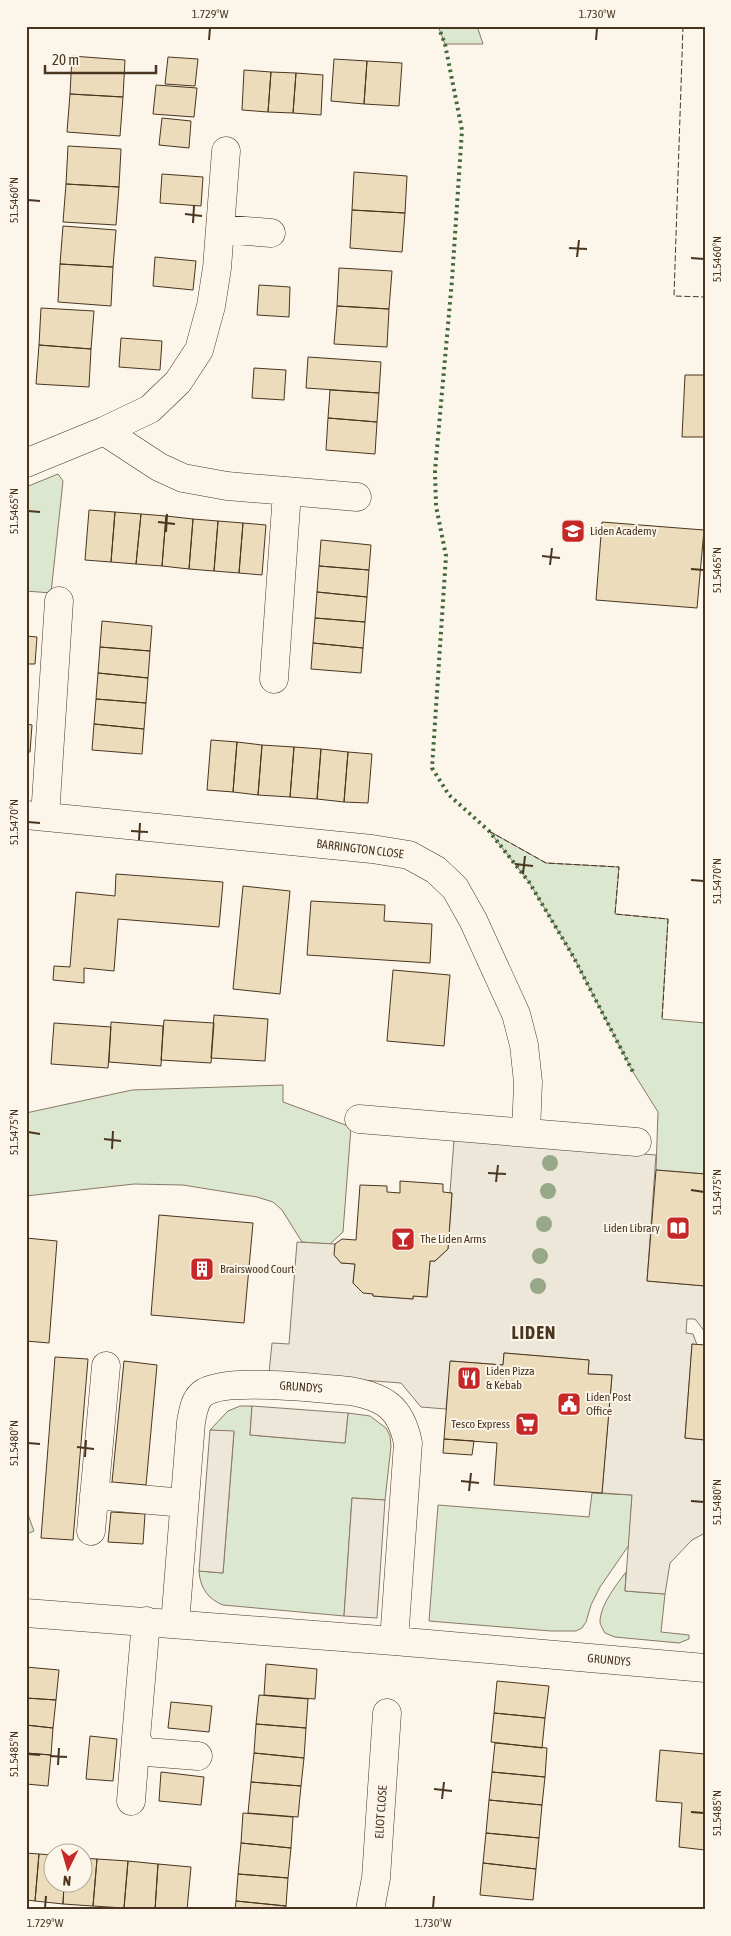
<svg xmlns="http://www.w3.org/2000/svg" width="731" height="1936" font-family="'Asap Condensed',sans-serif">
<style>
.green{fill:#dce7d0;stroke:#887966}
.parking{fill:#ede7d9;stroke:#887966}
.building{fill:#ecdcbc;stroke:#4a3520}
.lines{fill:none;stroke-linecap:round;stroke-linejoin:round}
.minor-casing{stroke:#4a3520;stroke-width:29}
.minor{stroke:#fbf6e9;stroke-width:28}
.hedge{stroke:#436837;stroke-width:4;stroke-dasharray:2.5 4;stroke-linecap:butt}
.fence{stroke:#4a3520;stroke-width:1;stroke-dasharray:6 2.5;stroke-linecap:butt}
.tree{fill:#96a887}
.ticks{fill:none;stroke:#4a3520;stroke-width:2}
.labels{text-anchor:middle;stroke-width:4;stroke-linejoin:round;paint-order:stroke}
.poi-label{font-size:12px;fill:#4a3520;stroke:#fbf6e9;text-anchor:start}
.street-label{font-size:12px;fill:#4a3520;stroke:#fbf6e9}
.district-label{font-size:18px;font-weight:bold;letter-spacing:1px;fill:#4a3520;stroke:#fbf6e9}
.neatline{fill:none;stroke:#4a3520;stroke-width:2}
.ticks-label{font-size:12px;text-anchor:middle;fill:#4a3520}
</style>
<rect width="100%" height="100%" fill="#fbf6e9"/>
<path class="green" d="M438,26H477L483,44H445Z
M58,474L63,481L51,593L26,591V487Z
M489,831L546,863L619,867L615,914L668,919L662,1019L705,1023V1174L656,1170L658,1112L633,1072L573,956L529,882Z
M283,1085V1102L351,1127L343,1232L330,1244L302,1242L282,1210L273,1202L257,1197L183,1185L134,1184L26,1196V1113L132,1090Z
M240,1406H252L250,1435L345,1443L348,1413L370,1416L386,1428L390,1436L391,1446L385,1500L352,1498L344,1616L223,1605C208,1599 200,1588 199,1571L223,1573L234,1432L210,1430L228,1411Z
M592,1493L632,1495L629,1545L600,1587L591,1605L586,1622L582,1628L576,1631H551L429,1621L438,1505L589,1517Z
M26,1509L34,1531L26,1534Z
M626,1572L625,1591L665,1594L661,1632L689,1635V1639L679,1643L615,1637L605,1633C603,1629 600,1625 600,1622C600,1605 617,1584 626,1572Z"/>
<path class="parking" d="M454,1140L656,1155L647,1281L705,1286V1332L695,1319H687L686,1333L693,1334L697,1345L692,1344L685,1438L705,1440V1533L692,1540L670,1563L665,1594L625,1591L632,1495L602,1493L612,1375L588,1374L589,1360L504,1353L503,1365L451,1361L446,1409L421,1407L401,1383L269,1373L272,1343L289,1344L297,1242L335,1244L341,1263L355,1264L353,1283L373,1294V1296L413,1299V1296L427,1297L430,1261H435L448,1249L452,1193L450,1192Z
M252,1406L348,1413L345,1443L250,1435Z
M210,1430L234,1431L223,1573L199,1571Z
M352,1498L385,1500L377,1618L344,1616Z"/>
<path class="building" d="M72,56L125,60L123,97L70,94Z
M168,57L198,59L195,86L165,84Z
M334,59L367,61L364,104L331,101Z
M367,61L402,63L399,106L364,104Z
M244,70L271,72L268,112L242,110Z
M271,72L296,73L293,113L268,112Z
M296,73L323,75L321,115L293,113Z
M156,85L197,88L194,117L153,114Z
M70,94L123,97L120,136L67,132Z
M162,118L191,121L189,148L159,145Z
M68,146L121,149L119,187L66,184Z
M354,172L407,176L405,213L352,210Z
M162,174L203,177L201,206L160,203Z
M66,184L119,187L116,225L63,222Z
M352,210L405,213L402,252L350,248Z
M63,226L116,230L113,267L60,264Z
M155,257L196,261L193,290L153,286Z
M60,264L113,267L111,306L58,302Z
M339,268L392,271L389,309L337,306Z
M259,285L290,287L289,317L257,315Z
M337,306L389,309L387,347L334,344Z
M41,308L94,311L91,349L39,345Z
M121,338L162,341L160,370L119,367Z
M39,345L91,349L89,387L36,384Z
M308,357L381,362L379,393L306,388Z
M254,368L286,370L284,400L252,398Z
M685,375H705V437H682Z
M330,390L379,393L377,422L328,418Z
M328,418L377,422L375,454L326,450Z
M89,510L115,512L111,562L85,560Z
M115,512L141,514L136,564L111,562Z
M141,514L166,516L162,566L136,564Z
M166,516L193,519L189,569L162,566Z
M193,519L218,521L214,571L189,569Z
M218,521L243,523L239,573L214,571Z
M602,522L704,530L697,608L596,600Z
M243,523L266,525L262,575L239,573Z
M321,540L371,545L369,570L319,566Z
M319,566L369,570L367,597L317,592Z
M317,592L367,597L365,622L315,618Z
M315,618L365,622L363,648L313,643Z
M102,621L152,626L150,651L100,647Z
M26,636L37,637L35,664H26Z
M313,643L363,648L361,673L311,669Z
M100,647L150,651L148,678L98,673Z
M98,673L148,678L146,703L96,699Z
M96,699L146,703L144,729L94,724Z
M26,724L32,725L30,752H26Z
M94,724L144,729L142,754L92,750Z
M211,740L237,742L233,792L207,790Z
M237,742L262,745L258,795L233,792Z
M262,745L294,747L290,797L258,795Z
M294,747L321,749L317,799L290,797Z
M321,749L348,752L344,802L317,799Z
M348,752L372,754L368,803L344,802Z
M116,874L223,882L219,927L118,919L114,971L84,968V983L53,980L54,966L70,967L76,892L115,896Z
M243,886L290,891L280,994L233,989Z
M311,901L385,905L384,921L432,924L430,963L307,955Z
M393,970L450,975L444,1046L387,1041Z
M214,1015L268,1019L265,1061L211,1058Z
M164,1020L214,1023L211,1063L161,1060Z
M111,1022L163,1026L161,1066L109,1062Z
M54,1023L111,1027L108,1068L51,1064Z
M656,1170L705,1174V1286L647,1281Z
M400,1181L443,1184V1192L452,1193L448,1249L435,1261H430L427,1297L413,1296V1299L373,1296V1294L363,1293L353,1283L355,1264L341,1263L334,1255L335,1244L342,1239L356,1240L360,1185L387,1186V1192L400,1193Z
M159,1215L253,1223L244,1323L151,1315Z
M26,1238L57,1241L49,1343L26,1341Z
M692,1344L705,1345V1440L685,1438Z
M504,1353L589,1360L588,1374L612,1375L602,1493L494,1485L497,1443L444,1439L450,1361L503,1365Z
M55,1357L88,1359L73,1540L41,1538Z
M124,1361L157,1365L146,1485L112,1482Z
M444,1439L474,1441L472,1455L443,1453Z
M111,1512L145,1514L143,1544L108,1542Z
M266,1664L317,1669L315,1699L264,1695Z
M26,1667L59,1670L56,1700L26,1698Z
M497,1681L549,1686L545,1718L494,1713Z
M259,1695L308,1699L306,1728L256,1724Z
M26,1698L56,1700L53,1728L26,1725Z
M171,1702L212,1706L209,1732L168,1728Z
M494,1713L545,1718L542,1748L491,1742Z
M256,1724L306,1728L304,1758L254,1753Z
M26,1725L53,1728L51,1755L26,1753Z
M90,1736L117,1739L113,1781L86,1779Z
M495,1743L547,1748L545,1777L492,1772Z
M660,1750L705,1754V1850L679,1847L682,1803L656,1801Z
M26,1753L51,1755L48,1786L26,1784Z
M254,1753L304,1758L301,1786L251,1782Z
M161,1772L204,1777L201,1805L159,1801Z
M492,1772L545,1777L542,1805L489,1800Z
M251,1782L301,1786L298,1817L248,1813Z
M489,1800L542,1805L539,1838L486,1833Z
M243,1813L293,1817L291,1848L241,1843Z
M486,1833L539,1838L536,1869L483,1863Z
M241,1843L291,1848L288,1878L238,1874Z
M26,1853L39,1854L35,1901L26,1900Z
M39,1854L52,1855V1884H64L63,1904L35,1901Z
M82,1858L97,1859L93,1906L63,1904L64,1884H82Z
M97,1859L128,1861L124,1908L93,1906Z
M128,1861L158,1864L155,1910L124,1908Z
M483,1863L536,1869L533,1900L480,1895Z
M158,1864L191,1867L187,1910H155Z
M238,1874L288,1878L286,1906L236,1901Z
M236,1901L286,1906L285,1910H235Z"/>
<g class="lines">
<g class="minor-casing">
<path id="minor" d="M220,229L271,233
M104,431L159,467L183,478L227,486L357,497
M26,463L104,431L150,409L178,382L199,350L211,306L217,268L226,151
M274,679L287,492
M26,815L372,849L409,855L436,870L455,888L473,920L516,1014L524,1045L528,1082L526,1133
M45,817L59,601
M359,1119L637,1142
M94,1495L184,1503
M91,1531L106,1366
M26,1613L394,1641L705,1668
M146,1621L136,1738L140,1746L146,1752L198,1756
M175,1624L191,1422C193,1412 194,1401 202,1394C224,1376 320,1389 350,1391C385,1397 401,1408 408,1443L394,1641
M131,1801L136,1738
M370,1910L376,1878L387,1713"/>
</g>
<use href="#minor" class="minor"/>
<path class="hedge" d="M438,26L445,44L462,130L452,280L435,471L436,506L446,556L432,768L449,795L489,831L529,882L573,956L633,1072"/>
<path class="fence" d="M683,26L674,296L705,297
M489,831L546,863L619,867L615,914L668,919L662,1020"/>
</g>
<g class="tree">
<circle cx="550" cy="1163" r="8"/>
<circle cx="548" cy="1191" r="8"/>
<circle cx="544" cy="1224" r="8"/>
<circle cx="540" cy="1256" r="8"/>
<circle cx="538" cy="1286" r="8"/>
</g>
<path class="ticks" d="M209,40L210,28M596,40L597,28M28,200L40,201M185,214L202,216M193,223L194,206M569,248L587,249M577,257L579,240M691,258L704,259M28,511L40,512M158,522L175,524M166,532L167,514M542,556L560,558M550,565L552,548M691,569L704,570M28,822L40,823M131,831L148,832M139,840L140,823M515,864L533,866M523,874L525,856M691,880L704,881M28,1132L40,1134M104,1139L121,1141M112,1149L113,1131M488,1173L506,1174M496,1182L498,1165M691,1190L704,1192M28,1443L40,1444M77,1447L94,1449M85,1457L86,1440M461,1481L479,1483M469,1491L471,1473M691,1501L704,1502M28,1754L40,1755M50,1756L67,1757M58,1765L59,1748M434,1789L452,1791M442,1799L444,1782M691,1812L704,1813M45,1908L46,1896M433,1908L434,1896"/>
<defs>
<g id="school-square" transform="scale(1.25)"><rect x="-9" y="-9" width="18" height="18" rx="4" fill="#c62828" stroke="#fbf6e9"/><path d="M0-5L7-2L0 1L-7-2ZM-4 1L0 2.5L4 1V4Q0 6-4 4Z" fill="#fff"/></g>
<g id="library-square" transform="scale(1.25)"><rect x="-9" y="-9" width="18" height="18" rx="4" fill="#c62828" stroke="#fbf6e9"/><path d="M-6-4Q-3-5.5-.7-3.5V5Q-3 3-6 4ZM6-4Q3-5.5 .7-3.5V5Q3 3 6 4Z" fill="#fff"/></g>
<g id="bar-square" transform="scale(1.25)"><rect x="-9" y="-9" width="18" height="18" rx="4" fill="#c62828" stroke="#fbf6e9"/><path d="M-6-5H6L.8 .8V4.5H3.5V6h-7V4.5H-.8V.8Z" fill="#fff"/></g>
<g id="building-square" transform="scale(1.25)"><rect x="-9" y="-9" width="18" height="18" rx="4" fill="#c62828" stroke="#fbf6e9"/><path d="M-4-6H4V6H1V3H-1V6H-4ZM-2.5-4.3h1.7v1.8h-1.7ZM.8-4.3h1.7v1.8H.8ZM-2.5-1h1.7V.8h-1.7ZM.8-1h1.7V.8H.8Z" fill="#fff"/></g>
<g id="restaurant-square" transform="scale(1.25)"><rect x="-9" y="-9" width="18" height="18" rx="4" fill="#c62828" stroke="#fbf6e9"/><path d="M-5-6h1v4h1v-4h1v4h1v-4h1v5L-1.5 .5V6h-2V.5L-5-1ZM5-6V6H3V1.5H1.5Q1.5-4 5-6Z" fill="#fff"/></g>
<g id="civic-square" transform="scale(1.25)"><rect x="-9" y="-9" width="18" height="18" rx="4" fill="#c62828" stroke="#fbf6e9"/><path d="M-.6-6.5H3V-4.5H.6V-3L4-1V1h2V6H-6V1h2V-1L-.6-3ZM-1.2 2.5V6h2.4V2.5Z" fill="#fff"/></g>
<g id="supermarket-square" transform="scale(1.25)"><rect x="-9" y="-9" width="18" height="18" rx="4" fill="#c62828" stroke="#fbf6e9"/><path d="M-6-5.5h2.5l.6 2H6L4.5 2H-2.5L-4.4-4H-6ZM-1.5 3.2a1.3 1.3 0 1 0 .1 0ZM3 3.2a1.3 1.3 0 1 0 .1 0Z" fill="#fff"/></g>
</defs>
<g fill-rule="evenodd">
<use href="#school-square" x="573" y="531"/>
<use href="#library-square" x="678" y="1228"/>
<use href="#bar-square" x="403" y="1239"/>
<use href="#building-square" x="202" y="1269"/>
<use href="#restaurant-square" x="469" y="1378"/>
<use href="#civic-square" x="569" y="1404"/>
<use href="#supermarket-square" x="527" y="1424"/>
</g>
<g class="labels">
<g class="poi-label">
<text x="590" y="535">Liden Academy</text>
<text x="660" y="1232" text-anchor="end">Liden Library</text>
<text x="420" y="1243">The Liden Arms</text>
<text x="220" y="1273">Brairswood Court</text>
<text x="486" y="1375">Liden Pizza<tspan x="486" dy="14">&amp; Kebab</tspan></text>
<text x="586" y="1401">Liden Post<tspan x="586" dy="14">Office</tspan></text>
<text x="510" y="1428" text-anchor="end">Tesco Express</text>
</g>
<g class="street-label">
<text transform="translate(360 849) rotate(7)" y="4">BARRINGTON CLOSE</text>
<text transform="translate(301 1387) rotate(4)" y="4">GRUNDYS</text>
<text transform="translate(609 1660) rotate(5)" y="4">GRUNDYS</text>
<text transform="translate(381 1812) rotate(-86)" y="4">ELIOT CLOSE</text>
</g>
<g class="district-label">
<text x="534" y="1339">LIDEN</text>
</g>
</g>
<rect width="731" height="1936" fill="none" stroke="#fbf6e9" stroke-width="55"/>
<g transform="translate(68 1868) rotate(185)"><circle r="24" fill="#fbf6e9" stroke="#b4a999"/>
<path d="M0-4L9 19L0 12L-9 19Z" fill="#c62828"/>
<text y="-8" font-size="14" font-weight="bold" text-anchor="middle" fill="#4a3520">N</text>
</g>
<path d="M45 65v8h111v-8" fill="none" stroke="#4a3520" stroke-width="2.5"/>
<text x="52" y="65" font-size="15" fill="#4a3520" stroke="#fbf6e9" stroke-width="4" paint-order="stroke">20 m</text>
<rect x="28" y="28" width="676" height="1880" class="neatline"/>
<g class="ticks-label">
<text x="210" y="18">1.729°W</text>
<text x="597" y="18">1.730°W</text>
<text transform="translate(14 200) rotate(-90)" y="4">51.5460°N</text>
<text transform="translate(717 259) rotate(-90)" y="4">51.5460°N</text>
<text transform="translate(14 511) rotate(-90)" y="4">51.5465°N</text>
<text transform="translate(717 570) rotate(-90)" y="4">51.5465°N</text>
<text transform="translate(14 822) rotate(-90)" y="4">51.5470°N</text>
<text transform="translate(717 881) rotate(-90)" y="4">51.5470°N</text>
<text transform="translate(14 1132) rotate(-90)" y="4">51.5475°N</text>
<text transform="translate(717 1192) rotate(-90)" y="4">51.5475°N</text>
<text transform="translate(14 1443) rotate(-90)" y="4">51.5480°N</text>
<text transform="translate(717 1502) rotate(-90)" y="4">51.5480°N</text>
<text transform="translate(14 1754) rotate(-90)" y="4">51.5485°N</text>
<text transform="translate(717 1813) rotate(-90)" y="4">51.5485°N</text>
<text x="45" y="1927">1.729°W</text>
<text x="433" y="1927">1.730°W</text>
</g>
</svg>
